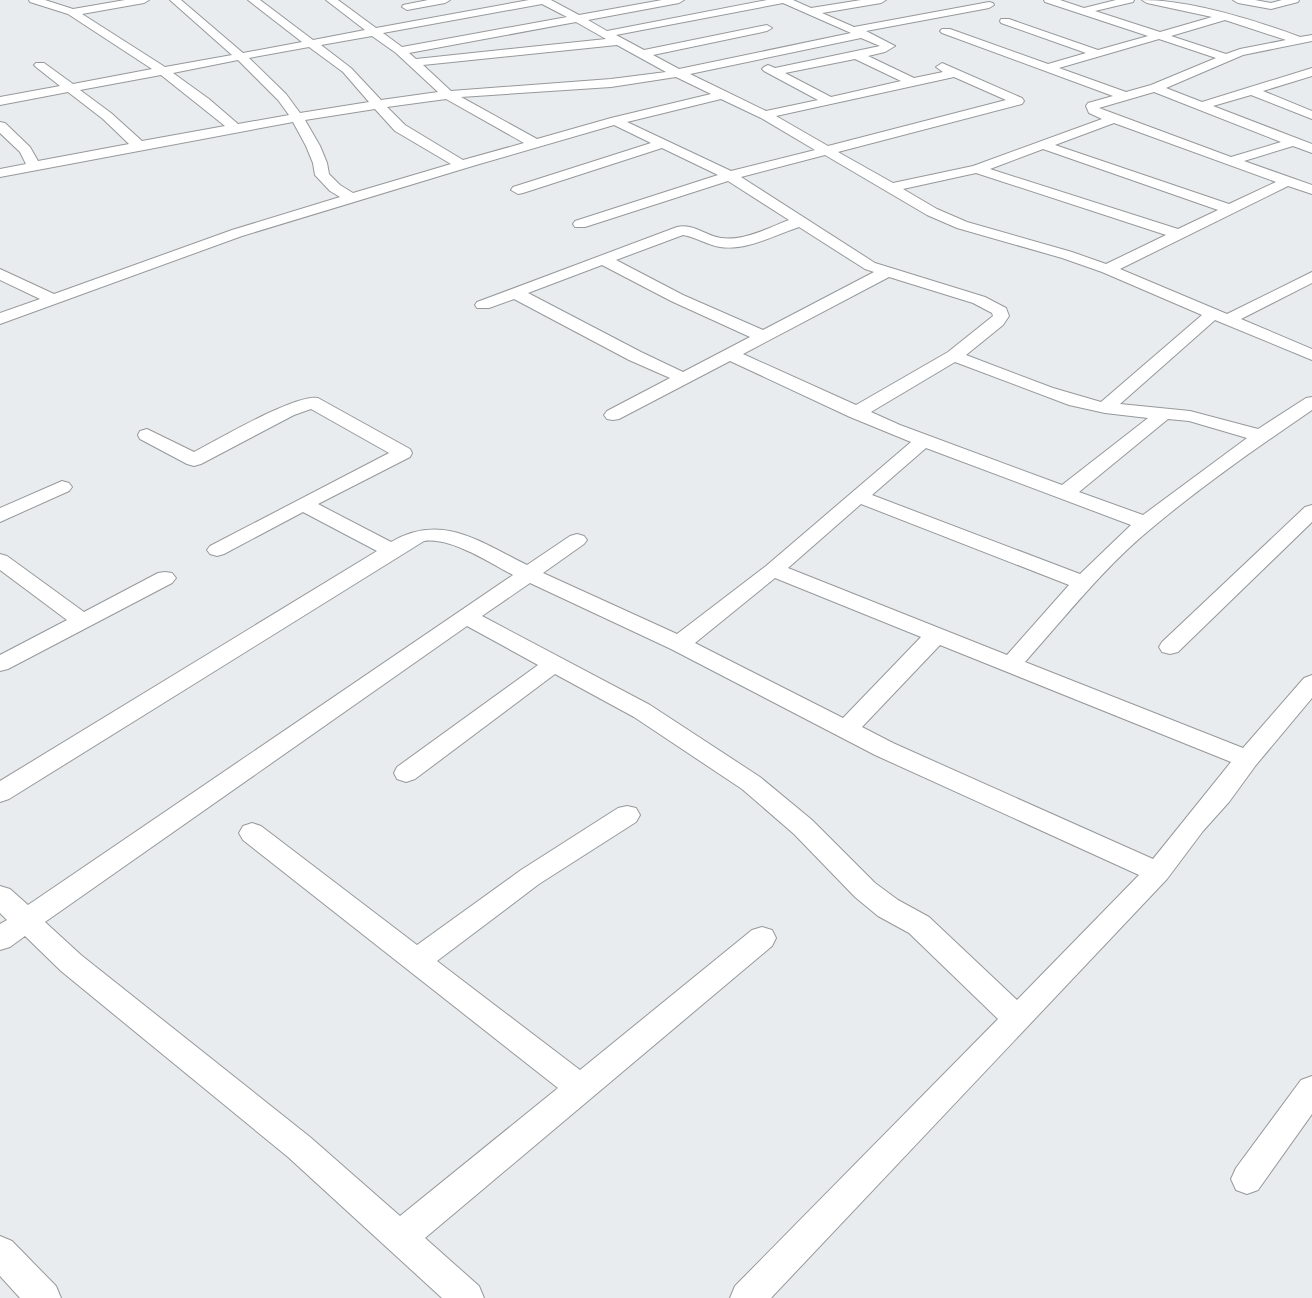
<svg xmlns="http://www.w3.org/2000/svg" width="1312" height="1298" font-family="Karla,sans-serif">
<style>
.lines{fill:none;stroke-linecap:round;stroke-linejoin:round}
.street-casing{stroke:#96989a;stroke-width:2}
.street{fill:#fff;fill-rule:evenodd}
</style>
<rect width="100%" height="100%" fill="#e9ecee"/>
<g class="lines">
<g class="street-casing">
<path id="street" d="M29,0H45L73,9L125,0H149L144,3L82,14L165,67L232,55L170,0H181L243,53L302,42L248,0H260L313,40L365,30L326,0H338L376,28L529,0H551L579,15L662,0H684L679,3L588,20L607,31L767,0H793L811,8L861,0H886L881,3L822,13L854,27L989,2L993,3L994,5L989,8L866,31L895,46L885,52L868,56L914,78L943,72L936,67L942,63L1022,98L1024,101L1022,104L838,152L893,183L973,166L1102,119L1089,113L1086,106L1088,103L1113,96L942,33L940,31L942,29H950L1048,64L1086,53L1001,23L1000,21L1001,19H1009L1098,50L1148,36L1045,2L1044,0H1060L1084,8L1116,0H1134L1133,2L1095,11L1160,32L1212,17L1147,3L1142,0C1190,0 1255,20 1300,37L1312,35V41L1243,55L1166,88L1202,102L1312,68V76L1263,91L1312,111V119L1251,95L1213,106L1312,144V153L1293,146L1244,161L1312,185V194L1288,186L1120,269L1227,314L1312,272V283L1241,319L1312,349V360L1215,320L1120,404L1190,411L1258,429L1306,398L1312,397V410C1258,447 1203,485 1153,527C1105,566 1066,616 1025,662L1243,748L1304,678L1312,675V698L1256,765L1229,802L1203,831L1167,879L771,1298H730L735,1286L998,1019L909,933L878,916L855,897L794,834L742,789L634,717L555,674L415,779L406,782L397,779L394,773L397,767L538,665L467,626L45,922L81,955L310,1137L400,1216L558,1088L243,840L239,833L243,826L252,823L261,826L417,945L521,870L618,808L627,806L636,808L640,815L636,822L539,884L437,961L580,1070L752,930L762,927L772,930L776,938L772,946L425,1238L479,1286L484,1298H442L288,1157L61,971L25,936L10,947L0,950V924L7,920L0,913V886L10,889L28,905L513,575C488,562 451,537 424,541L9,799L0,802V781L377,551L303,512L224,554L217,556L210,554L207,550L210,546L389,453L311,409L294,415L201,464L194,466L187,464L140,439L138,435L140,431L147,429L194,452C217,440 297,393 318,398L410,449L412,453L410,457L318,504L391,542C442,512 480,542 527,565L570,536L577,534L584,536L587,540L584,544L543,573L677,634L766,566L911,442L850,417L730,361L619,419L613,420L607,419L604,415L607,411L670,378L629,360L514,299L489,308H477L475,305L477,302L677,227C693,223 706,236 721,238C744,241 768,228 789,220L728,181L585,227H575L573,224L575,221L718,175L662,148L523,193L518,194L511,190L513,187L651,143L614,125L476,165L242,236L0,324V313L40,299L0,280V269L54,294L232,230L340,197L330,191L315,175L313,163L306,146L293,122L0,177V169L26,164L20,152L0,133V122L5,123L30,147L38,161L129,144L103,119L68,92L0,105V97L60,86L36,67L34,65L36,63H44L73,84L152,69L68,14L30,2ZM783,3L851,33L679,69L653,55L767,31L772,28L767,25L644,50L616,35ZM542,4L567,17L402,47L383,33ZM1225,20L1286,40L1240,49L1226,54L1171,36ZM576,22L606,39L416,59L409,53ZM372,36L396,53L438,92L381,100L351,68L321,45ZM861,38L880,46L775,68L768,65L764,67L762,69L764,71L818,100L766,111L690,74ZM1159,39L1216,58L1151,85L1126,92L1059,68ZM617,45L666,72L611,79L451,91L423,65ZM309,47L343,72L369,102L300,113L286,94L249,58ZM855,59L901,81L831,97L785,73ZM238,60L278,100L289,115L238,124L209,99L173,73ZM161,75L225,126L142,141L111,113L80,90ZM676,77L711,94L611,118L537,139L461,97L611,87ZM954,77L1006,100L828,146L776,116ZM1154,92L1281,142L1231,157L1099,108ZM446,99L524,143L463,160L405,125L387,107ZM721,99L761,118L815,150L731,171L627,122ZM375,109L395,131L451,164L353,193L340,185L329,174L327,163L320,146L305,120ZM1114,123L1276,182L1229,204L1055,145ZM1043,149L1218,210L1178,229L990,169ZM825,155L927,215L957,228L1062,258L1102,272L1202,315L1101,402L1053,388L966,355L1003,325L1009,316L1006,308L985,297L875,263L741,177ZM976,173L1166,235L1106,264L1072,252L967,222L937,209L903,189ZM799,227L865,269L874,272L763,330L683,295L616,260L683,235C696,237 707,245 720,247C746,251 775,235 799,227ZM602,265L671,301L750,337L683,372L641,352L528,293ZM889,277L973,303L992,313L993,316L948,352L856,405L743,354ZM955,362L1069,405L1105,413L1148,418L1062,485L900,425L871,412ZM1168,419L1189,421L1247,438L1143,515L1079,492ZM926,448L1131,525L1080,574L872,495ZM861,504L1069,585L1007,655L788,568ZM775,578L921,637L843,718L695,643ZM530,583L671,649L875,755L1139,875L1017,1000L929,917L898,900L875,883L812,820L760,777L650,705L482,616ZM940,645L1231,762L1153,859L893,743L862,727Z
M428,0H450L445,3L407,10L402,7L403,5Z
M1233,0H1255L1271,3L1282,0H1299L1298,2L1271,9L1238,3Z
M62,481L69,483L72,487L69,491L0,522V508Z
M1312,505V522L1178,652L1170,654L1162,652L1159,647L1162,642L1305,507Z
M0,554L7,556L84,612L158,573L165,572L172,573L176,578L172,583L8,669L0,671V655L67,620L0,570Z
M1312,1076V1114L1258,1190L1247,1194L1236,1190L1231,1179L1236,1168L1301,1080Z
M0,1236L12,1241L56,1286L61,1298H20L0,1276Z"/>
</g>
<use href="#street" class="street"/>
</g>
</svg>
